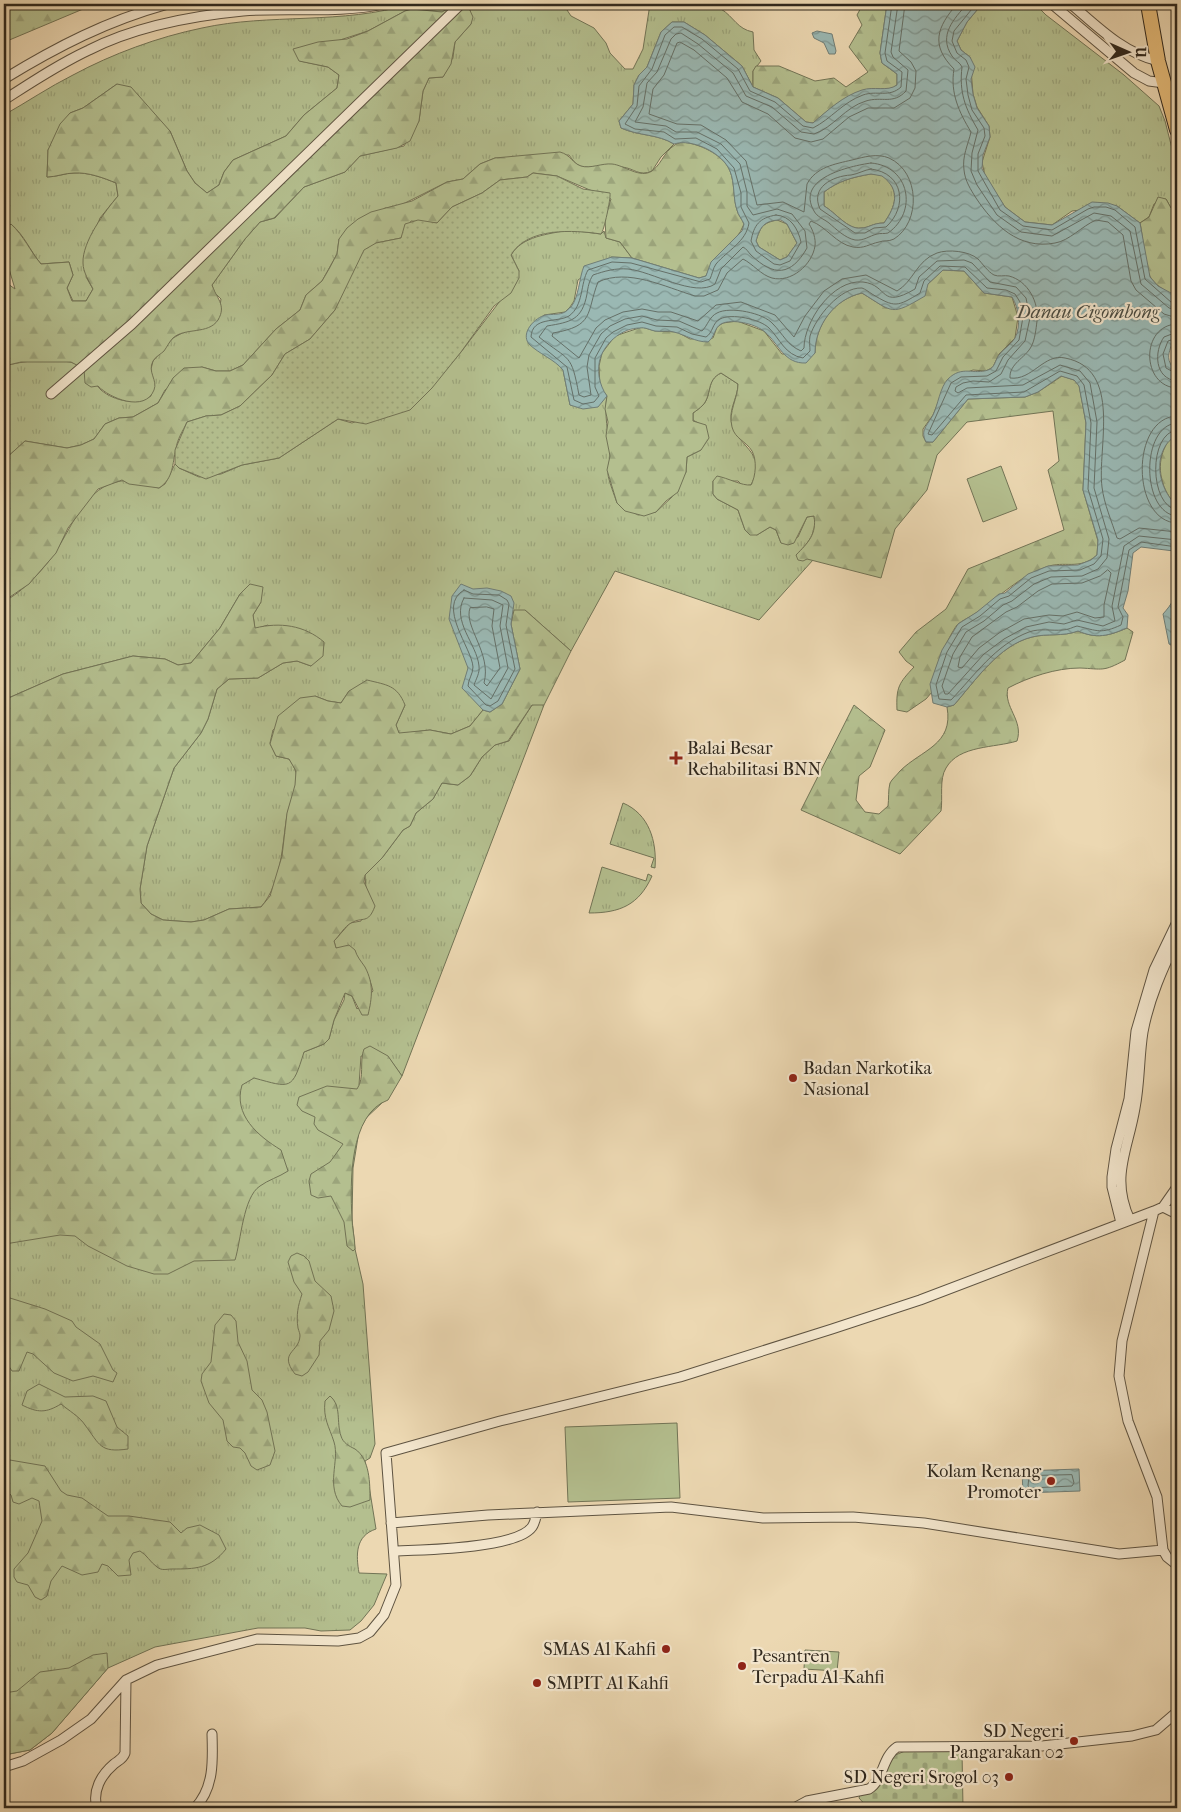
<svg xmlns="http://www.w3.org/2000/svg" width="1181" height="1812" font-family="'IM FELL French Canon',serif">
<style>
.grass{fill:url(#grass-tufts);stroke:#727456}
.forest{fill:url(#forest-firs);stroke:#727456}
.cemetery{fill:url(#cemetery-stones);stroke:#727456}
.garden{fill:url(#garden-dots);stroke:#727456}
.pitch{fill:#b4bf8f;stroke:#727456}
.water{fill:url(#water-waves);stroke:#707e77;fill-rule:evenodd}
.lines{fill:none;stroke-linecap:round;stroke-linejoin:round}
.shore{stroke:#657068;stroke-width:1}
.minor-casing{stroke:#5f5442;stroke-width:11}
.trunk-casing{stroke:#30281d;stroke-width:16}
.minor{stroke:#f3e6cd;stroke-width:9}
.trunk{stroke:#e6bc79;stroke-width:14}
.poi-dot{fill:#8f2418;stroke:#f3e6cd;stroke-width:2}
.labels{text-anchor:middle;stroke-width:4.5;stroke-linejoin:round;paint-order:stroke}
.poi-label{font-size:18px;fill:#30281d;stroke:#f3e6cd;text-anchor:start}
.water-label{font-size:19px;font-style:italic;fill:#4a4c42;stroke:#f3e6cd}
</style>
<defs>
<pattern id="grass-tufts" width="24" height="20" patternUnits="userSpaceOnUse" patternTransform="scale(1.25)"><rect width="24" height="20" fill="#b4bf8f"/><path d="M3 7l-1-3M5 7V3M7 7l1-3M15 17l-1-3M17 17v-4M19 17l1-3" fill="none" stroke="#9ba47b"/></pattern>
<pattern id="forest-firs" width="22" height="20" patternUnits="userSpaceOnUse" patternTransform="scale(1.25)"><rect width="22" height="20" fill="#b4bf8f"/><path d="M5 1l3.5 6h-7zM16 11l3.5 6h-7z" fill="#9ba47b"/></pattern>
<pattern id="cemetery-stones" width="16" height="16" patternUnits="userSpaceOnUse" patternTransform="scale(1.25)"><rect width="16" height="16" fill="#b4bf8f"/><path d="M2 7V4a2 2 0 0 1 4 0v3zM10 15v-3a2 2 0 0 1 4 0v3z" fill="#9ba47b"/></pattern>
<pattern id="garden-dots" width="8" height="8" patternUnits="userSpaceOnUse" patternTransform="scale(1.25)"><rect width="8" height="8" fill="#b4bf8f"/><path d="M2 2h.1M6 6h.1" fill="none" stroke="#9ba47b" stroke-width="1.8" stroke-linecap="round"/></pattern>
<pattern id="water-waves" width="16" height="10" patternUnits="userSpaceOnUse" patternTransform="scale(1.25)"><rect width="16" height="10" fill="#9ab8b3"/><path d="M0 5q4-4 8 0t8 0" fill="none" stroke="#7e9691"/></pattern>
</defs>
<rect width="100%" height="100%" fill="#ecd8b2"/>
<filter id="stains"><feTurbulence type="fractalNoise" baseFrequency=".004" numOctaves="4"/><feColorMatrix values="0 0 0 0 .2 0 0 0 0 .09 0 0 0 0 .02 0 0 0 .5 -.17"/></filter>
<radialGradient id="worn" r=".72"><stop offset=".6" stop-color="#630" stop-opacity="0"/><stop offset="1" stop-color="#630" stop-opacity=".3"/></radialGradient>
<path class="grass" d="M410,4H457L442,12L412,9L405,11L368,31L340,40L300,61L328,67L339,75L337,88L304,115L286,136L233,160L224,172L219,185L207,193L195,183L187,171L170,131L117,84L83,108L70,113L48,150L47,177C57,177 65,173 74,173C88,172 104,178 116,183L118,196L100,218L95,231L86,277L93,289L86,301H73L67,288L73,275L69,262L41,264C30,251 25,236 11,224L4,231V115C27,102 49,87 73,75C112,54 158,37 202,28C270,13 342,25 410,4Z
M465,4H563L571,16L594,28L606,43L610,53L625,69H633L643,49L650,4C671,4 703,0 721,9C734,17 737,29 753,32L754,50L761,61L753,71V87L742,66L705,35L684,22H672L661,32L647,67L639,75L634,85L633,104L619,121L621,128C639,136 658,134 674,144L661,157L652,171C639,177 634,168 622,167C614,166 584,168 580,166C575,164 572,159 569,155L495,158L480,164L463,179L447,182L399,206L385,208L339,239L337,254L322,281L306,295L300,310L276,329L243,365L230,371H216L202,367L165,390L158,403L133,417L119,418L105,424L94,439L81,445L67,448L25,441L4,460V366C23,361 49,358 70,362C84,364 91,380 101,390C114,401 137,406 151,396V369L153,361L173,338L186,331L212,325L218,320L221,299L215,293L212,285L245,239L260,222L275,218L304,187L345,172L360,156L404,146L419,121L423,91L429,78L443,77L453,57L455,42L471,24L470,10Z
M982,4H1035L1046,15L1124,75L1159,106L1165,121L1177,168V212L1171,208L1166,199L1154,204L1149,217L1140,223L1117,206L1072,211L1052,225L1025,222L1005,207L985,176L982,162L990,137L989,126L977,107L973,94L970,57L961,50L957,41L967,22Z
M871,174L882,175C901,190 896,206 884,223C873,223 869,228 861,228C848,230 835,212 824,206V192C838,181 853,177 871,174Z
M777,220L787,224L797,243L787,257L780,260L759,247L756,241C760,228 762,223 777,220Z
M569,230L601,234L604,231L606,238L620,242L632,258L611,257L578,280L574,301L570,307L565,312L544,315L527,331L563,370L570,405L603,399L607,396C604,415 608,432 610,450C611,458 608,466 608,474C608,479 615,497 617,503L638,515L656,512L672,497L686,472L687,457L701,450L700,424L693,420V413C696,411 700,408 703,405C712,395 706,380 721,373L738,384C738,396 730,407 731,419C732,445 771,452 751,485L743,486L738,481H713V494L717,499L738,510L745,530L757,535L770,527L776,530L781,543L798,537L807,517L814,516C817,534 808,543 796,555L813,560L759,620L615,571L571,651L525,610L483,710L470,726L451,734L430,730L399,734L396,725L405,705L349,691L341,703L328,701L315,696L273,730L270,743L276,756L289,759C292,763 295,768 296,773C298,787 290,801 287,815C282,846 282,882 261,907L229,909L204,920L191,922L163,920L151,914L141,903L140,889L147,846L174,768L201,733L208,719L217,689L229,679L258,678L283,663L297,661L311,666L268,625L255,629L253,615L261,602L240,594L220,628L191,663L178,665L165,659L133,656L63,674L4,700V601C21,594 46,567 56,551C73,525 86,486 121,481C132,479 148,486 159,488L165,484L175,464L179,468L199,477L221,474L242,465L279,458L338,419L352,423L425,394L461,352L500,301L519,271L511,255C522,236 549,234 569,230Z
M540,703L544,705L402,1076L389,1058L361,1056L359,1085L383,1102L366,1118L359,1131L353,1168L352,1219L355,1249L363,1284L375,1444L370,1458L365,1461L376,1529C355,1536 356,1555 359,1573L387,1574L374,1605L361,1621L350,1630L321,1631L305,1628H258L155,1647L108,1668L52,1733L30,1750L4,1755V878L304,1052L324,1044L329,1039L334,1020L344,1000L345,993L352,996L357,1009L373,991C368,971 359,950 336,948L334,941L350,923L361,921L366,889L365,875L382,858L403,830L410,826L416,813L433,799L442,783L458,785L470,776L482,757L495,745L509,741L532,705Z
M623,803C649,814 657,841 655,868L651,867L654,858L610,844Z
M602,867L646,881L648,874L652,876C639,905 620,913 589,913Z"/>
<path class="forest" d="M4,4H95L7,41L4,44Z
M457,4H467L473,17L471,24L455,42L451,64L443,77L429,78L423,91L419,121L410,141L397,148L360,156L345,172L304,187L274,218L260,222L245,239L212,285C216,298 227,305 218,320C208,335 185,327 173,338C169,342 167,347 164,351C161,354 155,357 153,361C147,372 158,380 154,390C145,413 109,398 98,386L91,387L85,383L84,369L71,362H21L4,366V281L15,289L4,252V231L11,224C24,236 30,251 41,264L69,262L73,275L67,288L72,301H86L93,289C89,281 83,272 83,263C82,242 105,211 118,196L116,183C104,178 88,172 74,173C65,173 56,177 47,177L48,150L60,124L70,113L83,108L117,84L131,87L170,131L187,171L195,183L207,193L219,185L224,172L233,160L286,136L304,115L337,88L339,75L328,67L299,61L293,49L318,42L347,39L368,31L405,11L412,9L442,12Z
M863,4H887L880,53L882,63L897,74V85L891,89C857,87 837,102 813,123L806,122L778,98L753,87V71L756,66H779L815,81L834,78L846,87L868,72L849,47L862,25L857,15Z
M681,142C698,143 723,154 730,171C735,183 733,199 737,210C738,215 742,219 744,224C736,246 714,253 706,276L699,278L632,258L620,242L606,238L605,219L611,199L557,176L533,173L527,177L500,180L482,193L452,207L437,223L411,221L401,238L376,243L335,310L310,339L285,354L272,375L240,406L221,415L206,416L187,422C183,431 177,439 176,449C172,464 174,478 159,488L129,484L122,480L98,489L68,528L56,553L29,584L4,601V460L25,441L67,448L81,445L94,439L105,424L119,418L133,417L158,403L173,378L184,368L202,367L216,371H230L243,365L276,329L300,310L306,295L322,281L329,269L337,254L339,239L347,228L358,219L371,212L412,201L447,182L463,179L480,164L495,158L560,152C571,155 572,163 581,166C590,169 602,163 612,164C624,165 640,179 652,171C664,162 664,148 681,142Z
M1158,197L1166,199L1171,208L1177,212V302C1170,291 1157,288 1151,278C1145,270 1143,236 1140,223L1149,217Z
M943,270L964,271L984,293L1012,297L1018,317L1015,338L999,354L993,367L986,371L973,370L947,380L933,415L923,429V436L926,442H933L968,399L1025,397L1038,392L1062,376L1074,380L1079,385L1086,423L1083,490L1098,541L1097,555C1079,571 1065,560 1046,567C1020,576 999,597 976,613C971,617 962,620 957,625C948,637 929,678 932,692L926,699L907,712L897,710C896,687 899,683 914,667L906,661L899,652L916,632L946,609L968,569L1064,530L1048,470L1059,461L1053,411L967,422L937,455L927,490L895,529L881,578L807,559L803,561L798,560L796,555C808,543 817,534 814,516L807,517L794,543L788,545L781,543L776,530L770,527L757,535H750L745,530L738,510L717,499L713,494V481L717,476C728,478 742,486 751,485C756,476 757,460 752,451C746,441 735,439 732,427C728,412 738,398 738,384L721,373C706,380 712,395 703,405C700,408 696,411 693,413V421L706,425L709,438L701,450L687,457L686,472L678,492L666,501L656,512L644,516L625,511L617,503L607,470L610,456L606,436L608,422L605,409L607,396L600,387L599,366L602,353L615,336L642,327L655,331L677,332L690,339L713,338L717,327L723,323L737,321L764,331L782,354L815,353C815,325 834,299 862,293L886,308L928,284Z
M1177,431V506C1162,492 1155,467 1165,447C1167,441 1174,437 1177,431Z
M250,584L263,587L261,602L253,615L255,628C280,622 304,625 324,642L323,656L311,666L297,661L283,663L258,678L229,679L217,689L208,719L201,733L174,768L147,846L140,889L141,903L151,914L163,920L191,922L204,920L229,909L261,907L270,896L282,856L287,813L295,785L296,771L289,759L276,756L270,744L278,716L300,698L315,696L328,701L341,703L349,691L367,680C387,685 397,685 405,705L396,725L399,733L430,730L451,734L470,726L483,710L490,712L502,704L520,669L511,624L514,610H525L571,651L544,705H532L508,741L495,745L482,757L470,776L458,785L442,783L433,799L416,813L410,826L403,830L382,858L365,875L364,882L375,906C368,925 363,916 351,923C345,926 339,936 334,941L336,948L349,945L355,950C357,957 361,961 365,967C374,984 372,998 368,1015H362L352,996L345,993L334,1020L329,1039L324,1044L304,1052C292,1091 291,1088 254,1078L242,1085C233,1115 258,1136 281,1150L288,1171C279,1177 268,1180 260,1186C243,1197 241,1241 235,1260L194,1261L168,1274H154L127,1266L88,1246L75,1236L60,1235L5,1244L4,700L63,674L133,656L165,659L178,665L191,663L220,628L240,594Z
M1127,628L1133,632L1125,660C1103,672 1103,669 1080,668C1056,668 1029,677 1008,688C1003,707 1024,720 1017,741C995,748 959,745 946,768C939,779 943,798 941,811L900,854L801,810L854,705L885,730L870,767L859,776L856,800L865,812L879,814L888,806C889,799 888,790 890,783C892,779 897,775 900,771C921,750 954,745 947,707L954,705C975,681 999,645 1032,637C1048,633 1062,637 1078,631C1097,639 1108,636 1127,628Z
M370,1046L388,1056L402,1076L388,1100C349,1114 350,1183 352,1218C352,1228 355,1238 355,1249L353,1251L347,1246L344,1222L331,1196L318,1198L311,1195L309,1181L311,1174L330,1162L343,1144L318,1130L314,1124L315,1117L302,1111L297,1105L299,1097L327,1086L357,1089C365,1078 359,1061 364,1049Z
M297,1253L304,1256L309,1261L315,1281L331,1296L334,1311L329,1330L320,1341L319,1355L308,1372L302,1376L295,1374C278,1352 299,1353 300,1336C300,1333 299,1332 298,1328C296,1315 298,1306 302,1294L294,1282L288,1262L291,1256Z
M4,1298H10L45,1309L72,1321L76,1327L100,1344L113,1370L117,1373L113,1382L93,1376L73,1381L54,1373L33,1354L27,1352L19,1371H12L4,1359Z
M224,1314L231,1315L236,1321L238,1342L247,1361L252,1390L262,1400L267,1412L275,1451L270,1465L257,1470L251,1466L245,1453L240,1448L233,1447L227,1441L223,1420L209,1403L201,1381L202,1374L211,1362L215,1325Z
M39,1384L65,1397L93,1396L106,1401L117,1427L128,1436V1449C100,1453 100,1445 85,1425C80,1417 68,1410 61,1404C46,1413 38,1413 22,1405L27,1391Z
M330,1396C342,1406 336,1422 341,1436C343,1443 349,1446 355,1449C370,1459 370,1484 370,1500L350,1507L342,1506C325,1486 340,1461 334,1442C329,1426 323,1419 325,1401Z
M4,1459L45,1466L61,1491L67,1495L82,1498L108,1516H129L170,1522L181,1533L187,1528L200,1525L219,1535L226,1549C210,1569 195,1569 172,1569C166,1569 162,1571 157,1567C150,1562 147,1555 140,1551L133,1553L129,1560L131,1575L118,1576L108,1566L102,1564L98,1572L82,1575L62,1566L51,1581L47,1596L41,1600L35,1597L28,1585L17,1582L14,1577V1569L28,1553L42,1521L39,1501L32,1498L19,1504L13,1502L11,1495L4,1490Z
M107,1653L108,1668L52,1733L30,1750L4,1755V1693L17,1691L40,1672L69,1668L93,1655Z"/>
<path class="cemetery" d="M932,1747L962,1751L963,1808H868L859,1798L860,1795L877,1784L886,1759L905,1751Z"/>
<path class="garden" d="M533,173L557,176L583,189L610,193C611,198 604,231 601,234C574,230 527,227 511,255L519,271V278L511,293L494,306L461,352L432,388L410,410L366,424L338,419L279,458L242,465L206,479L179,468L175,464V450L187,422L206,416L221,415L240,406L272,375L285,354L310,339L335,310L364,250L376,243L401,238L405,224L418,220L437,223L452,207L482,193L500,180L527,177Z"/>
<path class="pitch" d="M1001,466L1017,509L983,522L967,479Z
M677,1423L680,1498L568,1502L565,1427Z
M805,1650L839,1652L837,1671L804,1669Z"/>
<path class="water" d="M887,4H982L967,22L957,41L961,50L970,57L975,67L971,79L973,94L977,108L989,126L990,137L983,155L982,169L1005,207L1025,222L1052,225L1092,202L1108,203L1117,206L1140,223L1150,277L1158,286L1171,293L1177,302V342L1172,344C1167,356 1167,363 1177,371C1177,389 1181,412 1177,430C1176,437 1169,440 1166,445C1153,465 1162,492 1177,506V653L1176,648L1169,644L1163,614C1172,604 1178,595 1176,580L1173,578L1174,551L1141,547L1133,553L1128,591L1123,608L1128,615L1127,628C1108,636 1097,639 1078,631C1062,637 1048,633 1032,637C999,645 975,681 954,705L947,707L933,703L930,684L942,650L958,624L977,612L999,594L1005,593L1028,574L1048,566L1078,565L1091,560L1097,555L1098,540L1083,490L1086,423L1079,386L1074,380L1061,376L1038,392L1025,397L968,399L933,442H926C920,430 927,426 933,415C938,405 940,387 948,379C962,365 974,375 988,370C995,368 995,360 999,355C1003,349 1011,345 1015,338C1021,326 1019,308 1012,297L984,293L964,271L943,270L928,284L925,296C891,316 894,313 862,293C834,299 815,326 815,353L806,363C784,364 779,344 765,332C756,324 732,318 721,324C714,328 715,337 708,342C695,342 686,335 674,332C668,330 661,332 655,331C650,330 645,327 640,328C623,328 607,341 601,356C596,369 599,385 607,396L598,407L583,409L570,405L563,370C554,359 539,354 529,344C520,333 535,317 546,315C552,314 560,315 565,312C566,312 570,307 571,307C579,297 579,278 584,266L612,257L632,258L699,278L706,276L711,262L742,231L744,224C742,219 738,215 737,210C733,200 735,183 730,171C723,153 692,138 674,144C658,134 639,136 621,128L619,121L633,104L634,85L639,75L647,67L661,32L672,22H684L705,35L742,66L753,87L778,98L806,122L813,123C828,110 843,96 862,90C874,86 887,92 897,85V74L882,63L880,53ZM871,174L882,176C901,190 896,206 884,223C872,223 869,228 861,228C848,230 835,212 824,206V192C838,181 853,177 871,174ZM781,220L787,224L797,243L787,257L780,260L759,247L756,241C760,227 764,220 781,220Z
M817,31L832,34L836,51L835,54H829L824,43L814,38L812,33Z
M461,584L473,589L487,588L501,591L511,596L514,603L511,624L520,669L502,704L490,712L483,710L462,688L468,668L449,619L452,596Z
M1079,1469L1080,1491L1023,1493L1022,1471Z"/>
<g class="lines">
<path class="shore" d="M892,4L885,53L887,61L902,72L901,87C889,98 877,90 863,95C843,102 831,119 813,128L803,126L775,102L750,91L738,69L702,39L682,27H674L665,35L652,69L639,86L637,106L625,124L635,129L664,132L675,139L696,138L717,149L734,168L741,193V207L749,223C746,242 728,250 716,264C713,268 712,275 710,279L701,282L631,263L612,262L588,270C580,284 584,305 569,316C557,323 532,316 531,337L567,367L574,400L583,404L594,402L599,396L595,387V358L606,338L613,332L627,325L642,322L656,326L677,327L692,334L706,337C713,333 712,323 720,319C731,313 760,319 769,328C780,339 785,355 803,358L810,351C810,346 809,341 810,336C816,317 840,287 862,288C865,289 869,292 872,294C895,308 897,307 920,293L924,281L940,266L965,267L987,288L1006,290L1015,294L1020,302L1023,317L1019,340L1003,357L996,371L987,376L961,377L951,383L928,434L932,435L966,395L1024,392L1060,371L1077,376L1084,385L1091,423L1088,489L1103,539L1101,556L1094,564L1080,570L1049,571L1031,578L1009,596L1000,599L980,616L962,627L947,652L936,685L939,699L951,700C974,676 996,644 1029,632C1040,628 1051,631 1063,630C1068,630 1073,627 1077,626C1098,631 1101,634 1121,625L1123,617L1118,607L1129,550L1141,542L1177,547
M898,4L891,52L893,57L908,70L906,91C893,105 882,96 866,101C845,107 833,128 814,134L801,132L772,107L746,96L733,73L698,44L681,33L676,34L671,39L657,72L647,83L643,107L635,122L666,126L676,132H697L721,144L740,164L747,192V206L753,215L777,209L792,214L805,231L807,248C791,276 774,277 751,255C748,252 747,249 743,247L721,269L715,284C695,298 651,271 628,269C615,268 605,271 593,275C589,281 588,287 587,294C582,320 571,322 547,326L539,337C570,362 571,352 579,395L584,397L591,395L587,367L589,355L601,334L610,326L625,319L642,316L657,320L679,321L702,331C708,325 709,317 717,313C730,306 764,313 773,324C783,334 787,345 801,351L804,348C804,322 832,279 863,282C889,285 879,310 915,289L919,277L937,261L964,260L972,263L990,282L1016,287L1026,298L1030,318L1025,341L1008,360L1001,374L989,382L973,381L963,383L956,387L955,391L958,393L967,388L1023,385L1060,365L1080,371L1090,383L1097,422L1094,488L1109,539L1107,558L1098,569L1082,576L1051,577L1034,584L1012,601L1003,605L984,621L966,632L953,654L942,686L945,694H948L984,654L1004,639L1026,627L1049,622L1064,624L1077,620L1103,626L1115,621L1112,606L1124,546L1139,536L1177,540
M905,4L899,51L911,62L916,71L915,88L910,98L894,108H868L849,117L823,139L811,142L795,138L768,114L742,102L727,78L694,50L680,42L677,43L664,75L653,89L649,114L677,124L701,125L726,140L746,161L757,205L783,202L804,212L807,184C816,167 835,164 852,160C864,157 877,153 889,158C920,172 921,222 894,239C888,242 884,240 879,242C869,244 864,249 853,247C836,244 827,227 811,221L809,224C813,230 816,239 815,246C812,265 791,283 772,278C761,275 753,264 743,259L727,273L718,290L704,296H695C665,287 628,268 598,282C586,313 595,326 553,333L552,336L579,358L596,328L605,320L623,312L642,309L658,312H671L698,321L716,305L741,302L775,315L794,337L805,316L824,291L842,279L866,275L897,291C913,282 917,260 937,253C948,249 969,251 978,259C982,263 988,272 994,275C998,277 1005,275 1009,276C1028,281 1039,302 1037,321C1036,329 1035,340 1031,347C1025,358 1009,364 1010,378C1032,381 1044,353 1065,358C1123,369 1097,448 1102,487C1104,504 1112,522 1117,538L1120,539L1139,528L1177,532
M957,4C937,27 930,45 954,69C950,93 959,112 971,132C968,145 962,156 964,170C965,181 971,190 976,198C994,225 1019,250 1055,243C1069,241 1082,226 1096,220L1108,222L1123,235L1131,281L1136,290L1164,314L1177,318
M967,4C954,19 938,35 952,56C955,61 960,62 962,67C959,92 965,108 978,130L972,153L971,171L977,185L997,215L1021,232L1052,236L1094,213L1111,216L1130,231L1141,284L1169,308L1177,310
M976,4L954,31L952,41L957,53L966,60L969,67L966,79L968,95L972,110L984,128L985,136L978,154V171L1000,210L1023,226L1052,230L1088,209L1094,207H1106L1115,210L1135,227L1145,279L1172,303L1177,304
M871,163C910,166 918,212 888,233C884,234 881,233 877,234C869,236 864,241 855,240C845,238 836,229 829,223C824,219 817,217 814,211C795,178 850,166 871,163Z
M871,169C904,173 908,207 886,227L874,228L865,233H855L820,209C810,187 833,176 851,175C858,174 864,170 871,169Z
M776,215C791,216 798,229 801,242L790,261L780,265L774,264L756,251L751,241C754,225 759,218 776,215Z
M1177,324C1140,325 1141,387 1177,388
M1177,332L1164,337C1154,351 1154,379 1177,381
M1177,338L1168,341L1163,354L1166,368L1177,374
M1177,416C1130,417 1131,522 1177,523
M1177,423C1140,425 1141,514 1177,516
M1177,430C1148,433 1149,506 1177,510
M1108,570L1111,573L1104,605V617L1095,618L1077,612L1063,616L1049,615L1024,619L999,633L979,648L962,668L958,667L960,657L972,637L1006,612L1017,607L1038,591L1052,584L1082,583L1100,576Z
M464,590L473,594L499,595L507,600L509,604L506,625L515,669L498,701L490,706L486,705L468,686C468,680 473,674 473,667C472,648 436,606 464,590Z
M464,598L492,600L503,605L500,626L508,668L491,699L474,685C476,679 480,673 479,666C477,644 451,621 464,598Z
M487,607L494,609L492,626L500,668L487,686L484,683C492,653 463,626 470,608Z
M1072,1475L1074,1483L1072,1486L1030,1488L1028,1486L1029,1476Z"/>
<g class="minor-casing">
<path id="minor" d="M1052,4L1134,73L1149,81L1164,83
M1071,4C1098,27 1122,52 1158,61
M4,79C58,46 107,21 168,4
M4,100C32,82 59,64 89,50C136,26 191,16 243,11C290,7 337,14 383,4
M51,394L132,324L461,4
M1177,1187L1163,1207L1154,1211L1122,1341L1119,1376L1128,1421L1157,1497L1163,1550L1167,1557L1177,1565
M1163,1207L1177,1214
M1130,1220C1110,1177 1128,1150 1135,1108C1140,1083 1139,1057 1143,1032C1149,999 1163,968 1177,939
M1121,1223L1112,1187V1177L1116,1149L1129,1099L1136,1031L1154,970L1177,922
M391,1523L488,1515L671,1507L763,1518L853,1517L924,1523L1119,1554L1163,1550
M394,1551C421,1550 516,1549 532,1527C535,1523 536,1517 537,1512
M4,1767L23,1761L61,1740L91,1719L126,1680L157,1665L257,1639L338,1641L359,1638L370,1632L384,1615L396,1585L386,1453L500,1421L680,1377L832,1329L920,1300L1154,1211
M97,1808C92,1791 101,1775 114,1764C119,1760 123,1759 125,1753L126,1680
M195,1808C214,1788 213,1761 212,1734
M794,1808L807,1801L869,1789C884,1779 882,1757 897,1747L1042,1746L1132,1736L1156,1730L1177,1712"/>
</g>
<g class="trunk-casing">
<path id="trunk" d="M1148,4L1158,61L1177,130"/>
</g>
<use href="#minor" class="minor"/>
<use href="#trunk" class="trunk"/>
</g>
<g class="poi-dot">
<path d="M673.5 750.5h5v5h5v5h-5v5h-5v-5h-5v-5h5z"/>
<circle cx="793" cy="1078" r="5"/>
<circle cx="1051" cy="1481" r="5"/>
<circle cx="666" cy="1649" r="5"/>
<circle cx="742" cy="1666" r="5"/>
<circle cx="537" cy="1683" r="5"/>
<circle cx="1074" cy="1741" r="5"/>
<circle cx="1009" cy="1777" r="5"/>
</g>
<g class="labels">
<g class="poi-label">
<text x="687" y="754">Balai Besar<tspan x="687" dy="21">Rehabilitasi BNN</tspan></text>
<text x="803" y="1074">Badan Narkotika<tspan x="803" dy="21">Nasional</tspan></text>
<text x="1041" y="1477" text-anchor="end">Kolam Renang<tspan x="1041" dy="21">Promoter</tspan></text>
<text x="656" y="1655" text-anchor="end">SMAS Al Kahfi</text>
<text x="752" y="1662">Pesantren<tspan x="752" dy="21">Terpadu Al-Kahfi</tspan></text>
<text x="547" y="1689">SMPIT Al Kahfi</text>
<text x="1064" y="1737" text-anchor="end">SD Negeri<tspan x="1064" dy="21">Pangarakan 02</tspan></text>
<text x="999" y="1783" text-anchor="end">SD Negeri Srogol 03</text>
</g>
<g class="water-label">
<text x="1088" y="318">Danau Cigombong</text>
</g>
</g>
<rect width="1181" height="1812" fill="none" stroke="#ecd8b2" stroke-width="20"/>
<rect x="5" y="5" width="1171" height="1802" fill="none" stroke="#30281d" stroke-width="2.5"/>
<rect x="10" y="10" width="1161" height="1792" fill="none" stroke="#30281d"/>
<g transform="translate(1128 52) rotate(92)" stroke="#f3e6cd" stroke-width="4" paint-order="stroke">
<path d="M0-4L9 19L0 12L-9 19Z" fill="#30281d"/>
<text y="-8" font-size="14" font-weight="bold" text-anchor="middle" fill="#30281d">U</text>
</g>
<rect width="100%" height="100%" filter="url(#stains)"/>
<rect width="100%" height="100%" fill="url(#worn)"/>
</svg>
